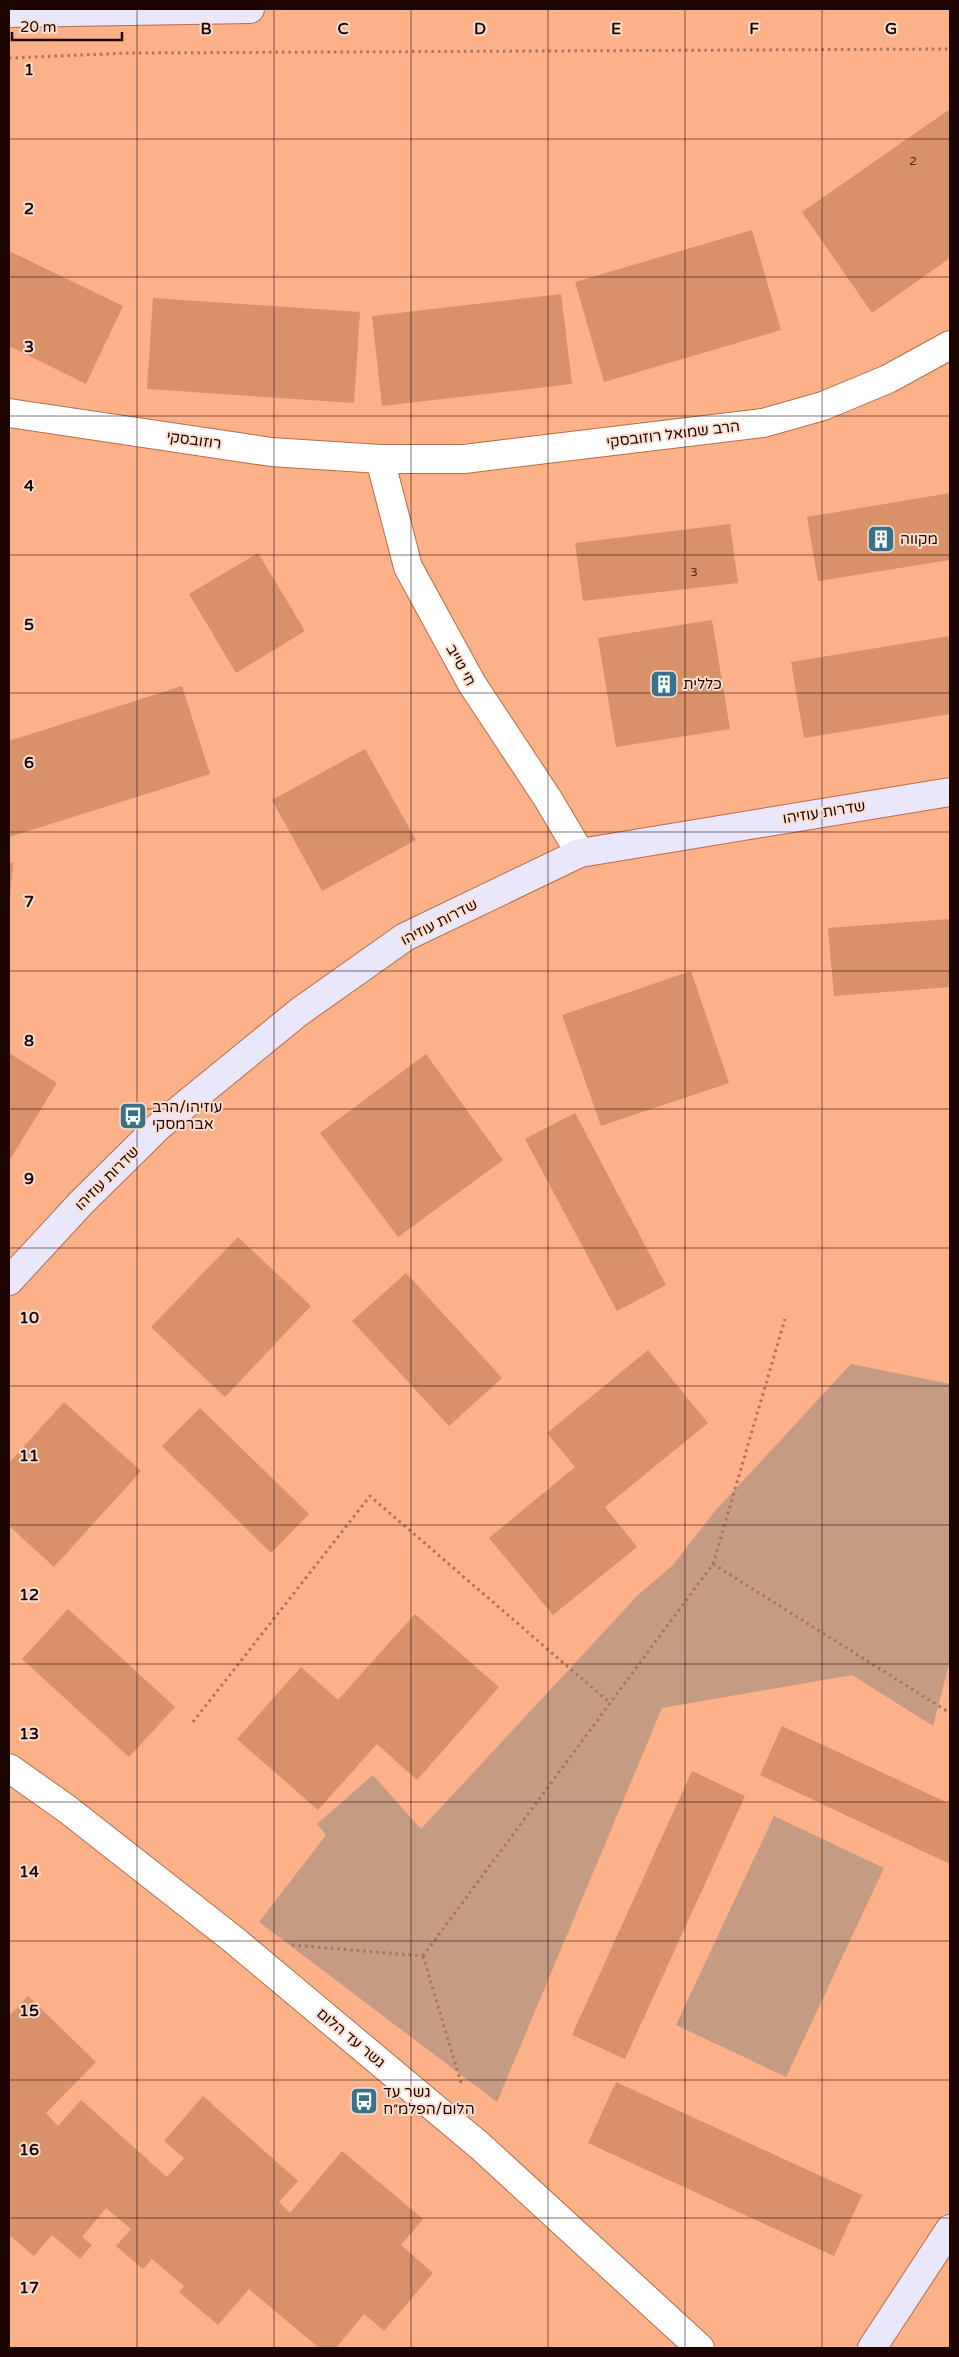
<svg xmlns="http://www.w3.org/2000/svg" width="959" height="2357" font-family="'Varela Round','Noto Sans Hebrew',sans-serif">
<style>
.green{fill:#c69b84}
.building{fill:#d9916a}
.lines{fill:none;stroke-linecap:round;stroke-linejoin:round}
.street-casing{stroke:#b36e48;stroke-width:30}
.secondary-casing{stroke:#b36e48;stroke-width:30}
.path{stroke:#ac7358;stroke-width:3;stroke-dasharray:2.5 4;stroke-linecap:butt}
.street{stroke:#fff;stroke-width:28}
.secondary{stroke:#eae7fc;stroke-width:28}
.grid{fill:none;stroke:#1c0400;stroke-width:1;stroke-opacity:0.55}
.labels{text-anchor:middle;stroke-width:4;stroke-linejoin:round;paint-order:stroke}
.number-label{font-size:12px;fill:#4b271a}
.street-label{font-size:15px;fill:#1c0400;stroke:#fddece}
.poi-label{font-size:15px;fill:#1c0400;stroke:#fddece;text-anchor:start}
.grid-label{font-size:16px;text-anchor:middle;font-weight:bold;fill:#1c0400;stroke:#fddece;stroke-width:4;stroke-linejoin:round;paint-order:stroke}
</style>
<rect width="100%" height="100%" fill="#fcb189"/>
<path class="green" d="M851,1364L950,1384V1660L933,1726L852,1675L662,1708L497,2102L259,1922L326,1835L317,1824L373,1775L421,1829L638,1595L673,1565L715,1511Z
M774,1816L884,1868L786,2077L676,2025Z"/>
<path class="building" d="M950,109V258L872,313L802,212Z
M752,230L781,330L604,382L575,282Z
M9,251L123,306L86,384L9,346Z
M561,294L572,384L382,406L372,316Z
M153,298L360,312L354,403L147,389Z
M950,493V560L818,581L807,517Z
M730,524L738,583L583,601L575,543Z
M258,553L305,631L236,673L189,594Z
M712,620L730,729L616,747L598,638Z
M950,636V714L804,738L791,662Z
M182,686L210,774L9,837V741Z
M365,749L416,840L322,891L272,800Z
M9,862L13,863L10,899H9Z
M950,919V987L834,996L828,928Z
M691,971L729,1083L601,1126L562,1015Z
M9,1053L57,1083L9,1161Z
M426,1054L503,1160L398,1237L320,1133Z
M575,1113L666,1285L617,1311L525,1139Z
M238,1237L311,1306L225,1397L151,1327Z
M406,1273L502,1378L449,1426L352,1321Z
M648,1350L708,1423L605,1507L637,1547L553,1615L489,1538L575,1467L547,1433Z
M64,1402L141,1471L54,1567L9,1526V1463Z
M200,1408L309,1514L271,1553L162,1446Z
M68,1609L175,1707L129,1757L22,1659Z
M415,1614L499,1687L417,1780L377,1744L318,1810L237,1739L301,1667L338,1700Z
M782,1726L950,1804V1864L760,1775Z
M692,1771L745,1796L625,2059L572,2035Z
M28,1996L96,2062L46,2113L58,2126L81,2100L167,2177L184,2158L164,2141L203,2096L298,2181L279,2202L290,2213L342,2151L423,2219L401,2245L433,2273L384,2331L364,2314L336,2348H319L249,2289L218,2325L179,2292L184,2286L152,2259L143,2269L116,2246L131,2229L106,2208L82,2237L92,2245L80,2259L52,2235L34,2256L9,2235V2016Z
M616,2082L862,2195L834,2256L588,2143Z"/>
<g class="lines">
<g class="street-casing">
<path id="street" d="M9,413L271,452L380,459H464L763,423L823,406L888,379L950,345
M380,459L408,567L472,684L548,799L580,853
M9,1768L67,1809L234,1940L480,2146L700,2348"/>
</g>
<g class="secondary-casing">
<path id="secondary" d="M9,13L250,9
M9,1281L81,1203L158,1127L299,1012L405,937L580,853L950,792
M872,2348L950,2229"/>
</g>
<path class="path" d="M9,58L130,53L950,49
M713,1564L950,1713
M193,1722L370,1496L610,1703
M292,1945L423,1956
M423,1956L713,1564L785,1319
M423,1956L462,2086"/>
<use href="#street" class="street"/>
<use href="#secondary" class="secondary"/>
</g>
<path class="grid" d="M137,9V2348M274,9V2348M411,9V2348M548,9V2348M685,9V2348M822,9V2348M9,139H950M9,277H950M9,416H950M9,555H950M9,693H950M9,832H950M9,971H950M9,1109H950M9,1248H950M9,1386H950M9,1525H950M9,1664H950M9,1802H950M9,1941H950M9,2080H950M9,2218H950"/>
<defs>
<g id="building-square" transform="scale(1.4375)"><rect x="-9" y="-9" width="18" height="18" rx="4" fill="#37718a" stroke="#fddece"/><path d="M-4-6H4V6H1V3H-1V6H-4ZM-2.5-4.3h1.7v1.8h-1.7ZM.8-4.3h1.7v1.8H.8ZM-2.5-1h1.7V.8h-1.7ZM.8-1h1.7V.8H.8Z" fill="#fff"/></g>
<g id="bus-square" transform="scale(1.4375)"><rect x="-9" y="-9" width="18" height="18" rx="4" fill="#37718a" stroke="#fddece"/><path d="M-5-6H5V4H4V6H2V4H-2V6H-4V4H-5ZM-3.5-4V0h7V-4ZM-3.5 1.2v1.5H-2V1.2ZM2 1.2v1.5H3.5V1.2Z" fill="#fff"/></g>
</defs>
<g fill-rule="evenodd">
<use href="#building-square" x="881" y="539"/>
<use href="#building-square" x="664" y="684"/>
<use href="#bus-square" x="133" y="1116"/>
<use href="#bus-square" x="364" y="2101"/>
</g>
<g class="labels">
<g class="number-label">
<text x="913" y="165">2</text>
<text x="694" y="576">3</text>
</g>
<g class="street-label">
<text transform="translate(673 434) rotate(-7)" y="5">הרב שמואל רוזובסקי</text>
<text transform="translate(194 440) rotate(8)" y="5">רוזובסקי</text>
<text transform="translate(461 665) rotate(61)" y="5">חי טייב</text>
<text transform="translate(824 812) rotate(-9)" y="5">שדרות עוזיהו</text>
<text transform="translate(439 922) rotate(-27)" y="5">שדרות עוזיהו</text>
<text transform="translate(107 1178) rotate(-45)" y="5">שדרות עוזיהו</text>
<text transform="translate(351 2038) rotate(40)" y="5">גשר עד הלום</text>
</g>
<g class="poi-label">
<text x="900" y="544">מקווה</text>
<text x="683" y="689">כללית</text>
<text x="152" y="1112">עוזיהו/הרב<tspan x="152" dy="17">אברמסקי</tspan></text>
<text x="383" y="2097">גשר עד<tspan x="383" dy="17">הלום/הפלמ״ח</tspan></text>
</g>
</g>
<g class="grid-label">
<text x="206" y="34">B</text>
<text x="343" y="34">C</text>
<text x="480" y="34">D</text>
<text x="616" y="34">E</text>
<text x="754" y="34">F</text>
<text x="891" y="34">G</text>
<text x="29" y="75">1</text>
<text x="29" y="214">2</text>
<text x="29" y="352">3</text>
<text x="29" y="491">4</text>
<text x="29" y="630">5</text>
<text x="29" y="768">6</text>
<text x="29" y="907">7</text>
<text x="29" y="1046">8</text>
<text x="29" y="1184">9</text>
<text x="29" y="1323">10</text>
<text x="29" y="1461">11</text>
<text x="29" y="1600">12</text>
<text x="29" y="1739">13</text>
<text x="29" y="1877">14</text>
<text x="29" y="2016">15</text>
<text x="29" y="2155">16</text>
<text x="29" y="2293">17</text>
</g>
<rect width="959" height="2357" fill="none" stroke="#1c0400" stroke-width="20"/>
<path d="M12 32v8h110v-8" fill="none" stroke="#1c0400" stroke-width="2.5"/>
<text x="20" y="32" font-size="15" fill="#1c0400" stroke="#fddece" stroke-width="4" paint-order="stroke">20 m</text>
</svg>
